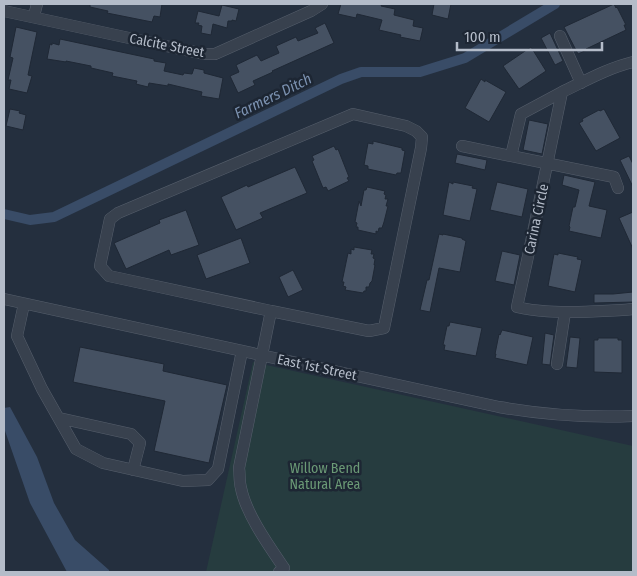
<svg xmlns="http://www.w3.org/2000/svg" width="637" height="576" font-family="'Fira Sans Condensed',sans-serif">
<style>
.green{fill:#263c3f}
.water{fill:#394c67}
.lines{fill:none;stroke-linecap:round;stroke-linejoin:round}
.canal{stroke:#394c67;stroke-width:10}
.building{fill:#455162;stroke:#1f2835}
.minor-casing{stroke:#565f6c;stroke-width:12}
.minor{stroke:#38414e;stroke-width:11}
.labels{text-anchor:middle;stroke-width:5;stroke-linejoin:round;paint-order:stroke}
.street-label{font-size:14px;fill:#b4bcc9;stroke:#1d2633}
.park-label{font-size:14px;fill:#6b9a76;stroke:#1d2633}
.water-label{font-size:15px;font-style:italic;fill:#7c92b1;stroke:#1d2633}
</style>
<rect width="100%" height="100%" fill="#242f3e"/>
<path class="green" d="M253,362L633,446V572H206Z"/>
<path class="water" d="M10,407L37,457L54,503L75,540L109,570V572H67L30,503L4,428V408Z"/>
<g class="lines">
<path class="canal" d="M4,214L30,220L54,217L341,79L361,72H420L465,58L555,4"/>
</g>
<path class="building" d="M90,4H162L160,17L154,16L152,22L107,13L108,11L90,7Z
M341,4H382L381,6L395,9L394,15L414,20L413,26L423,28L420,41L400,37L401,35L379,30L382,20L357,14L356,18L338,14Z
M434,4H451L448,19L432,15Z
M614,4L616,8L617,7L626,25H624L626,30L586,49L587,50L578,54L564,27Z
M222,5L239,9L236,21L232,20V21H228L227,28L213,24L211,35L201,33L202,26L198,25L199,23H195L198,11L219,16Z
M325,23L334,43L272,71L273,72L253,81L255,85L238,93L230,76L239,72L236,65L257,55L261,61L279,53L276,46L296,37L298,41L318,33L315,28Z
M16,27L37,32L28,75L32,76L27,93L9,89L11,80H8L13,58L10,57Z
M550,33L563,61L555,65L541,38Z
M60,39L154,59V61L166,63L164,71L183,75L184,73L192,74L194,68L204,70V73L223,78L219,99L201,96L202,92L168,84V86L149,83L148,87L136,84L137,81L112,76L113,73L91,68V66L66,61V62L47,59L50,44L52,45V43L59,45Z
M531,47L546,71L519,89L503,66Z
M481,79L485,82V80L506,92L489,122L465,108Z
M10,109L20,111L19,113L26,115L23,130L6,126Z
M604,109L620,138L596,151L579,123L583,121L582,119L599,110L600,111Z
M529,120L548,124L542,154L523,150Z
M373,141L402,148V150L405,151L401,173H397L396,175L368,169V166L364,165L368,143L373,144Z
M334,146L336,150L338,149L349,177L347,178L349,181L328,191L326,187L323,188L312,161L314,160L312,156Z
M457,154L487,160L485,170L455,163Z
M629,156L633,164V187L620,160Z
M295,167L307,193L260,213L263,218L236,230L221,197L247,185L248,187Z
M564,175L595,182L589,206L607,210L601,238L569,231L570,227L569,226L573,207H575L579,190L562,185Z
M449,182L453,184V182L473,186L472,188L477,189L470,221L443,215Z
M497,182L528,189L522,217L490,210Z
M367,187L385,191L384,194L386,195L385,199H388L386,206H388L384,222L382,228H379L378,232L376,231V234L358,230V227H356L357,223L355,222L359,201L361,206L364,190H366Z
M186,210L199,245L171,255L169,250L126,269L114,243L160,223L159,220Z
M633,212V249L619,218Z
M439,234L443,235V234L462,238V239L466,241L460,272L439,268L430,312L420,310L427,280H429Z
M241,238L250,263L206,279L197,255Z
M354,247L372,250L371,254H374L373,258L375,259L374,265H375L372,281L370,283L369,287H366V291H364L363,293L345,290L346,287L343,286L344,282H342L348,253L351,254V249L354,250Z
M502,251L520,255L514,285L495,281Z
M558,253L578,257L577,259L582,260L575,292L548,286L554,254L558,255Z
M293,270L303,290L288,297L279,277Z
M633,292V302L594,303V294H613Z
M450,322L482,328L476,356L444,350L445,345H443L447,326H449Z
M502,330L533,337L527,365L495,358L496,354H495L499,334L500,335Z
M545,333L554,335L550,365L542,364Z
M570,337L580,338L577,368L566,367Z
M598,338H618V340H622V373L594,372V340H598Z
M80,347L164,364L163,371L227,385L209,463L154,451L165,401L73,382Z"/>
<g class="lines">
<g class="minor-casing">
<path id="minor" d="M4,11L180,49L205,54H215L311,11L322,4
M34,16L37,4
M560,36L581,83
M633,62C608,68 585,81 562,92L530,247L517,307C537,312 558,312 579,312C597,311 615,311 633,309
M462,146L614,177L618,188
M511,156L521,114L562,92
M4,299L499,407C545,415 586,418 633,416
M24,304L17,336L42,389L76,449L103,463L183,481L208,480L218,469L242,351
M271,311L109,276L100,266L110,219L118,213L353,114L406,126L416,131L422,137L421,148L384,328L369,331L271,311L239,468C240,474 239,481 241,488C246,514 269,546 284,568L279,572
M557,364L565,312
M59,418L131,434L140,443L133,470"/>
</g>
<use href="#minor" class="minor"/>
</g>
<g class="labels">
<g class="street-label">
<text transform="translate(167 45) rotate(11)" y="5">Calcite Street</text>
<text transform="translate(536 219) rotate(-78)" y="5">Carina Circle</text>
<text transform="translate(317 367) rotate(12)" y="5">East 1st Street</text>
</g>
<g class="park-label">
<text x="325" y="473">Willow Bend<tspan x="325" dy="16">Natural Area</tspan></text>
</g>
<g class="water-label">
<text transform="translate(273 96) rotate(-26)" y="5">Farmers Ditch</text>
</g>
</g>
<rect width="637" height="576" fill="none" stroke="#b4bcc9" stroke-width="10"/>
<path d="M457 42v8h145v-8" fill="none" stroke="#b4bcc9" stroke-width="2.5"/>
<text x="464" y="42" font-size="15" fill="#b4bcc9" stroke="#1d2633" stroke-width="4" paint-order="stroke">100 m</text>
</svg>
